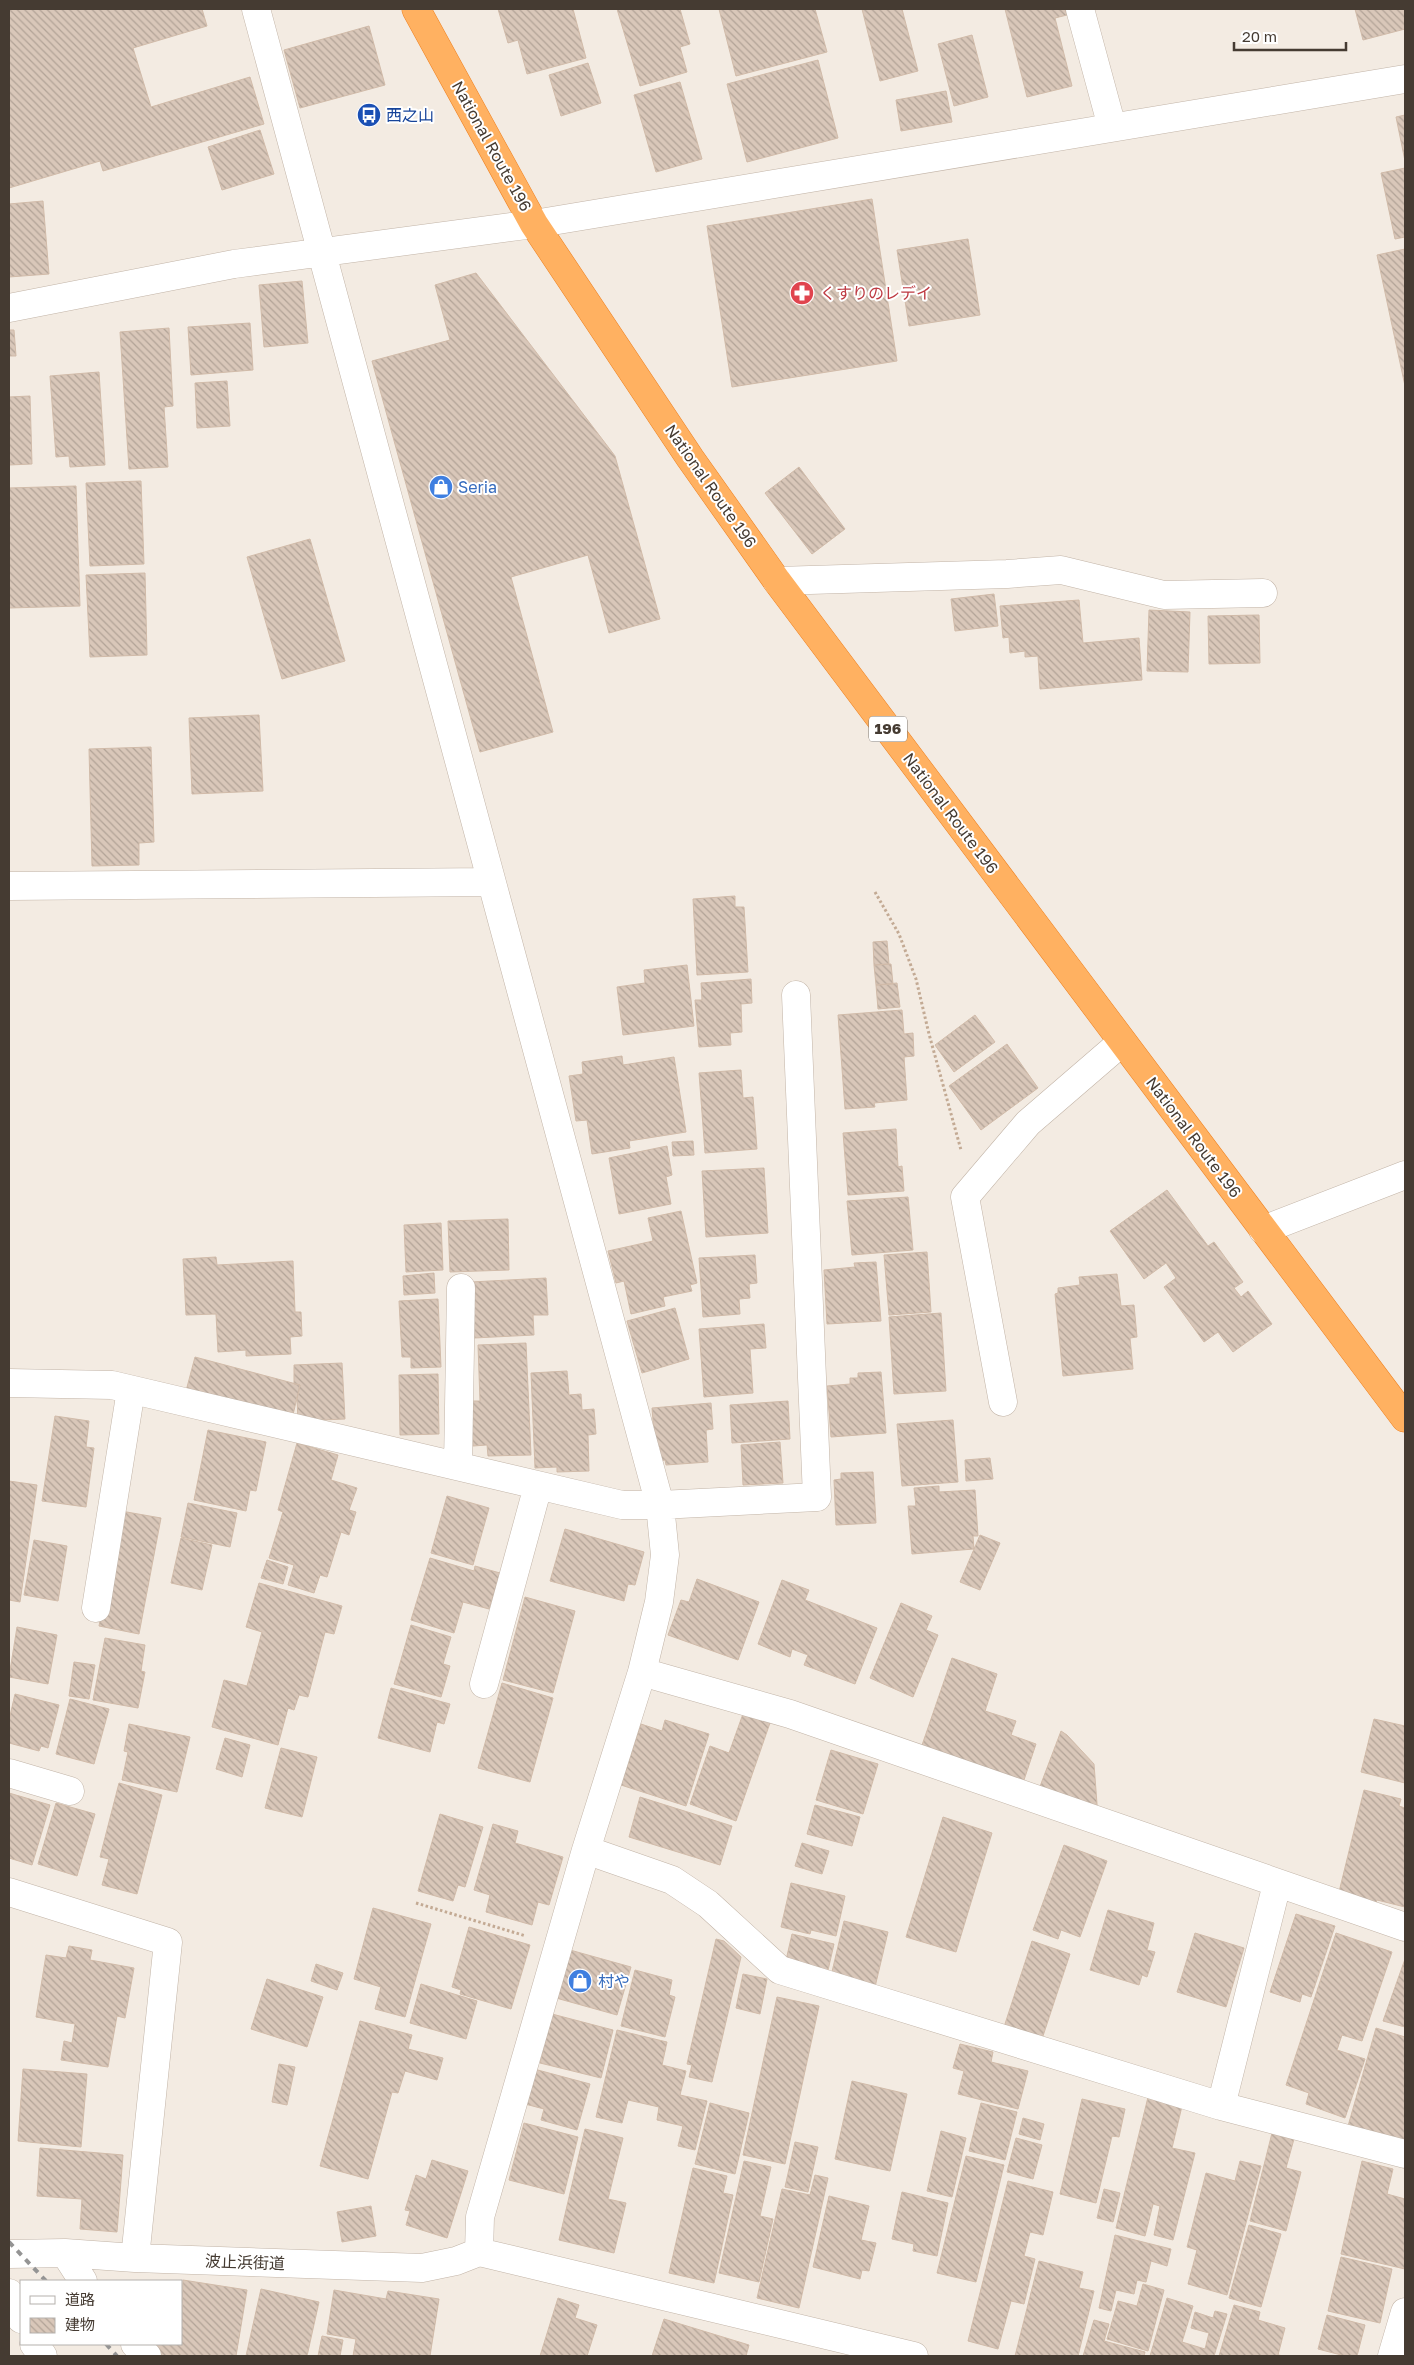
<svg xmlns="http://www.w3.org/2000/svg" width="1414" height="2365" font-family="'Golos Text','Noto Sans JP',sans-serif">
<style>
.building{fill:url(#building-back-hatch);stroke:#d1bba9}
.lines{fill:none;stroke-linecap:round;stroke-linejoin:round}
.minor-casing{stroke:#c2b4a7;stroke-width:29}
.highway-casing{stroke:#ee8121;stroke-width:29}
.path{stroke:#c3aa94;stroke-width:3;stroke-dasharray:2.5 2.5;stroke-linecap:butt}
.minor{stroke:#fff;stroke-width:28}
.highway{stroke:#ffb161;stroke-width:28}
.rail{stroke:#949494;stroke-width:4;stroke-dasharray:6 6;stroke-linecap:butt}
.labels{text-anchor:middle;stroke-width:4;stroke-linejoin:round;paint-order:stroke}
.shield{fill:#fff;stroke:#7d7670;stroke-width:1}
.shield-label{font-size:15px;font-weight:bold;fill:#453b32}
.transit-label{font-size:16px;fill:#164399;stroke:#fff;text-anchor:start}
.street-label{font-size:16px;fill:#453b32;stroke:#fff}
.health-label{font-size:16px;fill:#be3a42;stroke:#fff;text-anchor:start}
.shop-label{font-size:16px;fill:#366cbe;stroke:#fff;text-anchor:start}
</style>
<defs>
<pattern id="building-back-hatch" width="6" height="6" patternUnits="userSpaceOnUse" patternTransform="scale(1.25)"><rect width="6" height="6" fill="#d9c7b9"/><path d="M-1 5l2 2M0 0l6 6M5-1l2 2" fill="none" stroke="#b2a397"/></pattern>
</defs>
<rect width="100%" height="100%" fill="#f3ebe2"/>
<path class="building" d="M9,9H202L207,26L133,48L151,107L250,77L264,124L103,171L100,161L9,188Z
M498,9H573L586,58L527,74L518,40L508,43Z
M617,9H680L690,44L680,47L687,72L640,86Z
M719,9H815L827,52L736,76Z
M862,9H902L918,71L880,81Z
M1005,9H1065L1067,15L1055,18L1072,86L1027,97Z
M1355,9H1405V29L1363,40Z
M369,26L385,85L300,108L284,50Z
M972,35L988,97L954,106L938,44Z
M818,60L838,138L747,162L727,84Z
M588,63L601,103L561,116L549,75Z
M680,82L702,159L656,172L634,95Z
M946,91L952,122L901,131L896,100Z
M1405,115V161L1396,117Z
M260,130L274,174L222,190L208,147Z
M1405,168V237L1395,239L1381,173Z
M872,199L897,361L732,387L707,226Z
M43,201L49,274L9,277V204Z
M968,239L980,315L909,326L897,250Z
M1405,249V386L1377,255Z
M476,273L615,456L660,619L609,633L588,555L511,577L553,732L480,752L372,361L450,340L435,285Z
M302,281L308,343L264,347L259,285Z
M250,323L253,370L191,375L188,327Z
M169,328L173,406L164,407L168,467L129,469L120,332Z
M9,330H14L16,356H9Z
M99,372L105,465L70,467L69,456L56,457L50,376Z
M227,381L230,426L197,428L195,383Z
M30,396L32,464L9,465V397Z
M799,467L845,529L812,554L765,493Z
M141,481L144,564L90,566L86,483Z
M76,486L80,606L9,608V488Z
M310,539L345,661L282,679L247,557Z
M145,573L147,655L90,657L86,575Z
M994,594L998,626L955,631L951,599Z
M1079,600L1083,643L1139,638L1142,680L1040,689L1038,656L1025,657V651L1010,653L1009,637L1003,638L1000,606Z
M1149,610L1190,612L1188,672L1147,671Z
M1259,615L1260,663L1209,664L1208,616Z
M259,715L263,791L192,794L189,718Z
M151,747L154,842L139,843V865L92,866L89,749Z
M735,896V907H744L748,972L697,975L693,899Z
M887,941L889,964L874,965L873,942Z
M891,964L893,984L876,985L874,965Z
M687,965L694,1026L623,1035L617,987L645,983L644,970Z
M751,979L752,1003L741,1004L742,1032L730,1033L731,1045L699,1047L695,1000H702L701,983Z
M897,983L900,1007L878,1009L876,985Z
M902,1010L904,1034L913,1033L914,1056L904,1057L907,1100L874,1103L875,1107L845,1109L838,1015Z
M975,1015L995,1042L954,1072L935,1045Z
M1007,1044L1038,1088L981,1130L949,1086Z
M622,1056L623,1065L674,1057L686,1132L629,1141L630,1148L592,1154L587,1120L576,1121L569,1076L583,1074L582,1062Z
M741,1070L743,1098L753,1097L757,1149L705,1153L699,1073Z
M896,1129L898,1167L902,1166L904,1191L848,1195L843,1133Z
M693,1141L694,1155L673,1156L672,1142Z
M667,1146L672,1175L666,1177L671,1204L619,1214L609,1158Z
M764,1168L768,1233L706,1237L702,1171Z
M1167,1190L1208,1246L1214,1242L1243,1282L1234,1288L1241,1297L1248,1291L1272,1324L1233,1352L1218,1332L1204,1342L1164,1287L1176,1278L1166,1263L1144,1279L1110,1231Z
M908,1197L913,1250L852,1255L847,1201Z
M681,1211L697,1283L690,1285L692,1291L663,1297L665,1306L631,1314L624,1281L616,1283L608,1251L653,1241L648,1218Z
M508,1219L509,1270L450,1272L448,1221Z
M441,1223L443,1270L406,1272L404,1225Z
M927,1252L931,1312L889,1315L884,1255Z
M755,1255L757,1283L749,1284L750,1298L739,1299L740,1314L703,1317L699,1258Z
M216,1257L217,1265L293,1261L295,1312H301L302,1336L290,1337L291,1354L246,1356V1350L218,1352L216,1314L186,1315L183,1259Z
M876,1262L881,1321L827,1324L824,1270L855,1267L854,1263Z
M434,1273L435,1293L404,1295L403,1276Z
M1117,1274L1121,1306L1134,1305L1137,1337L1130,1338L1133,1369L1063,1376L1055,1294L1058,1293V1288L1080,1285L1079,1277Z
M546,1278L548,1315H533L534,1335L474,1338L471,1282Z
M438,1299L441,1367L411,1368V1357H402L399,1301Z
M675,1308L689,1359L642,1373L627,1321Z
M941,1313L946,1391L894,1394L889,1317Z
M764,1324L766,1348L750,1349L753,1393L704,1397L699,1329Z
M526,1343L531,1455L488,1456L487,1445L473,1446L471,1401H480L478,1345Z
M195,1357L300,1385L292,1419L186,1391Z
M342,1363L345,1419L298,1421L297,1399L300,1385L294,1384V1365Z
M567,1371L569,1395L581,1394L582,1410L594,1409L596,1434L588,1435L589,1471L557,1472V1467L535,1468L531,1373Z
M881,1372L886,1433L831,1437L827,1386L850,1384V1378H858V1373Z
M438,1374L439,1434L400,1435L399,1375Z
M788,1401L790,1439L732,1443L730,1405Z
M711,1403L713,1429L706,1430L708,1462L666,1465L665,1460L660,1461V1447H655L652,1408Z
M55,1416L89,1421L86,1447L94,1448L86,1507L42,1501Z
M953,1420L958,1482L902,1486L897,1424Z
M208,1430L266,1442L256,1491L250,1490L246,1511L194,1500Z
M780,1442L783,1483L743,1485L741,1445Z
M297,1443L338,1455L331,1480L357,1488L349,1510L356,1512L349,1535L341,1532L327,1577L320,1575L314,1593L288,1585L294,1565L269,1558L283,1512L278,1510Z
M990,1458L993,1479L966,1481L965,1460Z
M873,1472L876,1523L836,1525L834,1480L841,1479V1473Z
M9,1481L37,1485L20,1602L9,1600Z
M939,1486V1492L975,1490L978,1536H973L974,1549L912,1554L908,1506H916L914,1488Z
M447,1496L489,1508L473,1565L431,1553Z
M188,1503L237,1513L230,1547L181,1537Z
M121,1511L161,1518L139,1634L99,1626Z
M565,1529L644,1552L635,1585L628,1584L624,1601L550,1581Z
M980,1535L1000,1543L980,1590L960,1582Z
M181,1538L212,1545L202,1590L171,1583Z
M34,1540L67,1546L58,1601L24,1595Z
M430,1558L474,1571L475,1566L500,1573L489,1609L463,1602L454,1633L411,1620Z
M267,1560L288,1567L283,1584L261,1578Z
M697,1579L759,1602L738,1660L668,1635L681,1600L689,1602Z
M782,1580L809,1590L805,1600L877,1628L855,1684L804,1665L808,1655L792,1649L790,1657L758,1644Z
M259,1583L342,1606L334,1634L325,1632L308,1697L299,1695L294,1710L288,1708L278,1745L212,1727L224,1680L247,1686L262,1632L246,1627Z
M525,1597L575,1611L553,1693L503,1680Z
M901,1603L932,1616L926,1630L938,1635L913,1697L870,1678Z
M411,1625L451,1637L443,1664L450,1666L441,1697L394,1684Z
M17,1627L57,1635L48,1684L9,1677Z
M105,1638L145,1645L141,1671L145,1672L138,1708L93,1700Z
M952,1658L997,1674L985,1711L1016,1721L1011,1735L1036,1744L1022,1786L920,1751Z
M74,1662L95,1665L89,1699L69,1696Z
M502,1683L553,1698L530,1782L478,1768Z
M391,1688L450,1704L444,1724L437,1722L430,1752L378,1738Z
M15,1694L59,1705L48,1748L41,1746L39,1751L9,1743V1720Z
M70,1699L109,1709L94,1764L56,1754Z
M744,1711L771,1720L736,1821L690,1804L710,1746L729,1753Z
M1374,1719L1405,1726V1783L1361,1772Z
M665,1720L709,1734L686,1806L621,1785L641,1724L662,1731Z
M129,1724L190,1737L177,1792L122,1780L128,1752L124,1751Z
M1061,1731L1067,1735L1094,1764L1098,1817L1036,1797Z
M225,1738L250,1745L242,1777L216,1769Z
M281,1748L317,1757L302,1817L265,1808Z
M831,1750L878,1764L863,1814L816,1800Z
M119,1783L162,1795L137,1894L102,1885L109,1859L100,1857Z
M1364,1790L1401,1799L1399,1806L1405,1808V1907L1377,1900L1375,1906L1338,1896Z
M9,1793L50,1805L32,1865L9,1858Z
M640,1797L732,1826L720,1865L629,1837Z
M56,1803L95,1814L77,1876L38,1864Z
M815,1805L860,1817L852,1846L807,1834Z
M440,1814L483,1827L465,1887L458,1885L453,1901L418,1891Z
M943,1817L992,1833L956,1952L906,1937Z
M493,1824L518,1831L515,1843L563,1857L549,1905L538,1902L532,1925L486,1912L490,1895L474,1890Z
M802,1843L829,1851L822,1874L795,1866Z
M1064,1845L1107,1861L1080,1937L1061,1930L1058,1939L1033,1930Z
M791,1883L845,1896L836,1936L811,1930L810,1934L781,1927Z
M373,1908L431,1924L405,2017L375,2009L381,1987L354,1979Z
M1108,1910L1154,1923L1147,1950L1155,1952L1147,1977L1142,1975L1139,1985L1090,1970Z
M1296,1914L1335,1926L1311,1997L1302,1994L1300,2002L1270,1992Z
M844,1921L888,1932L875,1987L831,1976Z
M469,1927L530,1945L511,2009L460,1994L461,1990L452,1987Z
M1195,1933L1244,1948L1226,2007L1177,1992Z
M1336,1933L1392,1952L1362,2041L1342,2035L1337,2050L1365,2059L1345,2118L1306,2104L1309,2093L1286,2085Z
M792,1934L834,1944L826,1979L784,1969Z
M716,1939L724,1941L741,1957L712,2082L689,2077L692,2065L687,2064Z
M1032,1941L1070,1954L1041,2042L1003,2030Z
M69,1946L92,1950L90,1960L134,1968L125,2018L117,2016L108,2067L61,2060L64,2041L72,2043L75,2024L36,2017L46,1955L66,1958Z
M570,1950L631,1967L617,2015L556,1998Z
M1405,1959V2027L1383,2021Z
M316,1964L343,1973L337,1990L311,1981Z
M635,1970L672,1980L669,1995L675,1997L665,2037L621,2026Z
M743,1974L767,1979L760,2014L736,2008Z
M267,1979L323,1997L307,2047L251,2029Z
M421,1984L477,2001L466,2039L410,2023Z
M777,1997L819,2006L785,2164L743,2155Z
M552,2014L613,2030L601,2078L540,2063Z
M360,2021L412,2035L408,2049L443,2058L437,2080L405,2071L398,2093L392,2092L368,2179L320,2166Z
M1376,2028L1405,2037V2142L1348,2126Z
M617,2030L667,2042L662,2065L686,2071L680,2095L707,2101L695,2150L678,2146L683,2126L657,2120L659,2107L628,2100L622,2123L596,2117Z
M960,2044L993,2052L991,2062L1028,2071L1018,2109L958,2094L964,2071L953,2068Z
M279,2064L295,2067L287,2105L272,2102Z
M23,2069L87,2074L81,2147L18,2141Z
M534,2069L590,2084L577,2130L541,2120L544,2109L525,2104Z
M852,2081L907,2094L890,2171L835,2159Z
M1149,2093L1183,2102L1172,2148L1195,2153L1173,2240L1154,2235L1160,2206L1153,2204L1145,2236L1116,2228Z
M1082,2099L1125,2109L1119,2137L1112,2136L1096,2203L1060,2194Z
M710,2103L749,2113L735,2174L695,2164Z
M981,2103L1017,2112L1005,2160L969,2151Z
M1023,2118L1044,2124L1040,2140L1019,2134Z
M524,2123L578,2137L564,2194L509,2180Z
M585,2129L623,2138L608,2199L626,2203L614,2253L559,2240Z
M941,2131L966,2138L952,2197L927,2191Z
M1272,2133L1294,2139L1286,2168L1301,2172L1286,2231L1250,2221Z
M1016,2138L1042,2145L1033,2179L1007,2172Z
M795,2142L818,2147L808,2192L785,2187Z
M40,2148L123,2155L117,2232L80,2229L82,2199L37,2196Z
M966,2156L1004,2165L976,2282L937,2273Z
M432,2160L468,2171L447,2238L406,2225L410,2211L405,2210L416,2175L426,2179Z
M744,2161L771,2167L760,2216L773,2219L759,2282L719,2273Z
M1240,2161L1261,2166L1227,2295L1188,2284L1197,2250L1187,2247L1206,2173L1235,2181Z
M1362,2161L1393,2169L1387,2194L1405,2199V2269L1341,2254Z
M693,2168L727,2176L723,2193L733,2195L714,2283L669,2273Z
M815,2175L828,2178L799,2308L757,2298L782,2189L810,2195Z
M1008,2181L1053,2192L1043,2235L1030,2232L1024,2256L1035,2259L1024,2304L1011,2301L998,2349L968,2341Z
M1104,2189L1120,2193L1113,2222L1097,2218Z
M902,2192L948,2203L937,2256L913,2251L914,2244L892,2239Z
M829,2196L869,2206L861,2240L876,2243L869,2271L862,2270L860,2279L813,2267Z
M371,2206L376,2236L342,2242L337,2212Z
M1249,2225L1281,2234L1261,2307L1229,2298Z
M1115,2235L1171,2249L1167,2266L1151,2261L1146,2282L1137,2280L1134,2294L1116,2290L1111,2311L1099,2308Z
M1341,2257L1392,2269L1380,2323L1328,2311Z
M1039,2261L1083,2272L1079,2288L1094,2291L1078,2356H1015Z
M183,2280L247,2290L236,2356H153L141,2344H181Z
M1143,2284L1164,2290L1148,2351L1107,2339L1118,2301L1137,2306Z
M261,2289L319,2302L307,2356H246Z
M334,2290L386,2299L388,2291L439,2299L430,2356H353L356,2339L327,2334Z
M558,2298L579,2305L575,2318L597,2325L587,2356H540Z
M1167,2298L1193,2306L1182,2342L1205,2349L1209,2333L1191,2328L1195,2312L1213,2318L1215,2311L1227,2314L1214,2356H1150Z
M1234,2305L1260,2312L1258,2320L1285,2328L1278,2355L1284,2356H1219Z
M1327,2315L1365,2325L1357,2356H1345L1318,2349Z
M664,2319L749,2345L746,2356H652Z
M1094,2320L1109,2324L1104,2341L1145,2352L1144,2356H1083Z
M322,2336L343,2340L340,2356H318Z"/>
<g class="lines">
<g class="minor-casing">
<path id="minor" d="M256,9L660,1505L665,1555L659,1602L642,1672L586,1850L480,2217L479,2252
M1080,9L1112,127
M9,308L234,264L534,224L1405,79
M777,581L1007,574L1061,570L1164,595L1263,593
M9,886L491,882
M1263,1230L1405,1175
M9,1383L112,1385L622,1505H660L817,1497L796,995
M1003,1402L965,1197L1028,1123L1122,1042
M458,1466L461,1288
M96,1608L131,1390
M642,1672L790,1714L1405,1927
M484,1684L538,1486
M9,1773L70,1791
M586,1850L672,1880L708,1904L780,1970L1221,2106L1405,2154
M9,1892L168,1942L135,2258
M1221,2106L1277,1884
M479,2252L914,2356
M65,2253L83,2281
M9,2254L65,2253L135,2258L422,2268L456,2261L479,2252
M9,2293L21,2319
M34,2344L43,2356
M135,2344L147,2356
M1392,2356L1405,2312"/>
</g>
<g class="highway-casing">
<path id="highway" d="M416,9L534,224L690,458L777,581L1405,1418"/>
</g>
<path class="path" d="M875,892L899,934L916,979L929,1034L961,1150
M416,1903L526,1936"/>
<use href="#minor" class="minor"/>
<use href="#highway" class="highway"/>
<path class="rail" d="M9,2242L46,2281
M106,2344L117,2356"/>
</g>
<defs>
<g id="bus-disc" transform="scale(1.25)"><circle r="9.5" fill="#1a4fb4" stroke="#fff"/><path d="M-5-6H5V4H4V6H2V4H-2V6H-4V4H-5ZM-3.5-4V0h7V-4ZM-3.5 1.2v1.5H-2V1.2ZM2 1.2v1.5H3.5V1.2Z" fill="#fff"/></g>
<g id="pharmacy-disc" transform="scale(1.25)"><circle r="9.5" fill="#e0444e" stroke="#fff"/><path d="M-2-6h4v4h4v4h-4v4h-4v-4h-4v-4h4Z" fill="#fff"/></g>
<g id="shop-disc" transform="scale(1.25)"><circle r="9.5" fill="#3f7fe0" stroke="#fff"/><path d="M-5-2.5h2.3a2.7 3.5 0 0 1 5.4 0H5L5.5 6h-11ZM-1.5-2.5h3a1.5 2.3 0 0 0-3 0Z" fill="#fff"/></g>
</defs>
<g fill-rule="evenodd">
<use href="#bus-disc" x="369" y="115"/>
<use href="#pharmacy-disc" x="802" y="293"/>
<use href="#shop-disc" x="441" y="487"/>
<use href="#shop-disc" x="580" y="1981"/>
</g>
<g class="labels">
<rect class="shield" x="869" y="716.5" width="38" height="25" rx="4"/>
<g class="shield-label">
<text x="888" y="734">196</text>
</g>
<g class="transit-label">
<text x="386" y="121">西之山</text>
</g>
<g class="street-label">
<text transform="translate(492 146) rotate(61)" y="6">National Route 196</text>
<text transform="translate(711 486) rotate(55)" y="6">National Route 196</text>
<text transform="translate(951 813) rotate(53)" y="6">National Route 196</text>
<text transform="translate(1194 1137) rotate(53)" y="6">National Route 196</text>
<text transform="translate(245 2262) rotate(2)" y="6">波止浜街道</text>
</g>
<g class="health-label">
<text x="820" y="299">くすりのレデイ</text>
</g>
<g class="shop-label">
<text x="458" y="493">Seria</text>
<text x="598" y="1987">村や</text>
</g>
</g>
<rect width="1414" height="2365" fill="none" stroke="#453b32" stroke-width="20"/>
<rect x="20" y="2280" width="162" height="65" fill="#ffffff" stroke="#b5b1ad"/>
<rect x="30" y="2296" width="25" height="8" fill="#ffffff" stroke="#b5b1ad"/>
<text x="65" y="2305" font-size="15" fill="#453b32">道路</text>
<rect x="30" y="2318" width="25" height="15" fill="url(#building-back-hatch)" stroke="#b5b1ad"/>
<text x="65" y="2330" font-size="15" fill="#453b32">建物</text>
<path d="M1234 42v8h112v-8" fill="none" stroke="#453b32" stroke-width="2.5"/>
<text x="1242" y="42" font-size="15" fill="#453b32" stroke="#ffffff" stroke-width="4" paint-order="stroke">20 m</text>
</svg>
